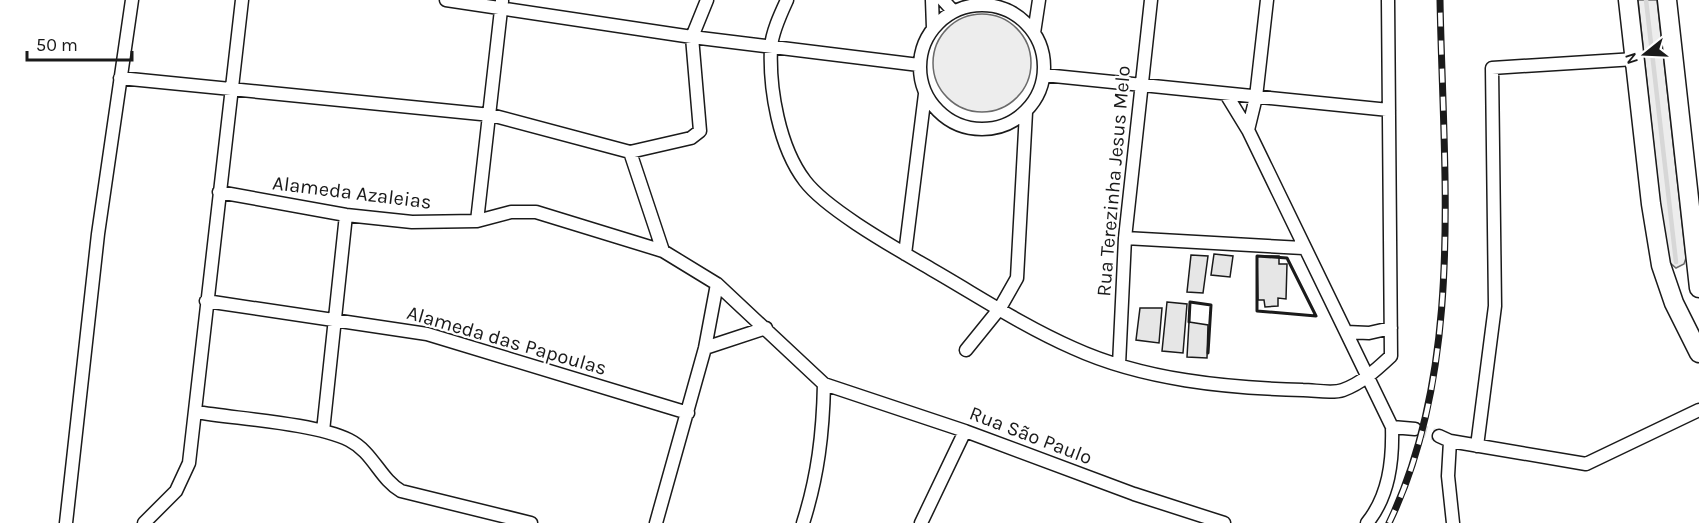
<svg xmlns="http://www.w3.org/2000/svg" width="1699" height="523" font-family="Karla,sans-serif">
<style>
.built{fill:#ededed;stroke:#6a6a6a;stroke-width:1.5}
.lines{fill:none;stroke-linecap:round;stroke-linejoin:round}
.stream{stroke:#d7d7d7;stroke-width:4.5}
.building{fill:#e6e6e6;stroke:#1a1a1a;stroke-width:1.5}
.minor-tunnel{stroke:#ddd;stroke-width:12;stroke-dasharray:12 6;stroke-linecap:butt}
.minor-casing{stroke:#1a1a1a;stroke-width:15}
.secondary-casing{stroke:#1a1a1a;stroke-width:21}
.minor{stroke:#fff;stroke-width:12}
.secondary{stroke:#fff;stroke-width:18}
.rail-casing{stroke:#1a1a1a;stroke-width:7}
.rail{stroke:#fff;stroke-width:4.5;stroke-dasharray:14;stroke-linecap:butt}
.wall{stroke:#1a1a1a;stroke-width:3}
.labels{text-anchor:middle;stroke-width:4.5;stroke-linejoin:round;paint-order:stroke}
.street-label{font-size:20px;fill:#1a1a1a;stroke:#fff}
</style>
<rect width="100%" height="100%" fill="#fff"/>
<path class="built" d="M1638,0H1657L1686,258L1684,264L1676,268L1668,261L1665,248Z
M933 63a49 49 0 1 1 98 0a49 49 0 1 1-98 0Z"/>
<g class="lines">
<path class="stream" d="M1646,0L1676,262"/>
</g>
<path class="building" d="M1214,254L1233,256L1230,277L1211,275Z
M1191,255L1208,256L1203,293L1187,292Z
M1257,256H1279V264H1287L1286,299L1278,298V306L1265,307L1264,300H1258Z
M1167,302L1187,304L1183,353L1162,351Z
M1140,308H1162L1159,343L1136,340Z
M1189,322L1208,325L1207,358L1187,357Z"/>
<g class="lines">
<path class="minor-tunnel" d="M1415,429L1439,436"/>
<g class="minor-casing">
<path id="minor" d="M446,0L692,37L919,65
M787,0C781,13 772,32 771,47C769,89 779,147 805,181C827,210 897,249 931,269C978,296 1023,326 1073,348C1143,380 1227,388 1303,390C1315,390 1332,394 1343,390C1362,383 1376,370 1391,356L1388,0
M932,0L933,28
M943,0L953,11
M920 67a62 62 0 1 1 124 0a62 62 0 1 1-124 0Z
M1034,33L1039,0
M1044,75L1389,110
M120,78L491,115L630,152
M1226,94L1248,130L1392,427C1393,461 1389,496 1367,523
M1248,130L1256,97L1267,0
M219,192L346,215L412,222L477,221L511,212H536L663,251L717,284L824,384C823,433 818,476 803,523
M477,221L502,1
M1125,238L1303,248
M663,251L630,152L691,138L700,131L692,37L707,0
M905,254L925,94
M206,301L427,334L688,413
M1346,332L1369,333L1391,328
M705,348L766,328
M966,350L1000,308L1017,278L1026,112
M1119,365L1125,238L1151,0
M824,384L965,431L1134,494L1224,523
M196,412C238,419 314,423 349,440C373,452 380,479 401,491L531,523
M1392,427L1415,429
M323,431L346,215
M1439,436L1450,441L1586,464L1699,410
M1450,441L1448,476L1453,523
M1477,446L1495,306L1492,68L1635,59
M66,523L98,234L132,0
M144,523L176,491L189,463L242,0
M656,523L705,348L717,284
M921,523L965,431"/>
</g>
<g class="secondary-casing">
<path id="secondary" d="M1628,0L1651,204L1661,265L1674,303L1699,353
M1667,0L1699,288"/>
</g>
<use href="#minor" class="minor"/>
<use href="#secondary" class="secondary"/>
<g class="rail-casing">
<path id="rail" d="M1389,523C1465,365 1443,170 1440,0"/>
</g>
<use href="#rail" class="rail"/>
<path class="wall" d="M1257,256L1287,258L1316,316L1257,311Z
M1189,322L1190,302L1211,305L1208,353"/>
</g>
<g class="labels">
<g class="street-label">
<text transform="translate(1113 181) rotate(-85)" y="7">Rua Terezinha Jesus Melo</text>
<text transform="translate(352 192) rotate(7)" y="7">Alameda Azaleias</text>
<text transform="translate(507 340) rotate(16)" y="7">Alameda das Papoulas</text>
<text transform="translate(1031 435) rotate(21)" y="7">Rua São Paulo</text>
</g>
</g>
<g transform="translate(1645 54) rotate(252)" stroke="#ffffff" stroke-width="4.5" paint-order="stroke">
<path d="M0-4.5L10 22L0 15L-10 22Z" fill="#1a1a1a"/>
<text y="-9" font-size="16" font-weight="bold" text-anchor="middle" fill="#1a1a1a">N</text>
</g>
<path d="M27 51v9h105v-9" fill="none" stroke="#1a1a1a" stroke-width="3"/>
<text x="36" y="51" font-size="18" fill="#1a1a1a" stroke="#ffffff" stroke-width="4.5" paint-order="stroke">50 m</text>
</svg>
